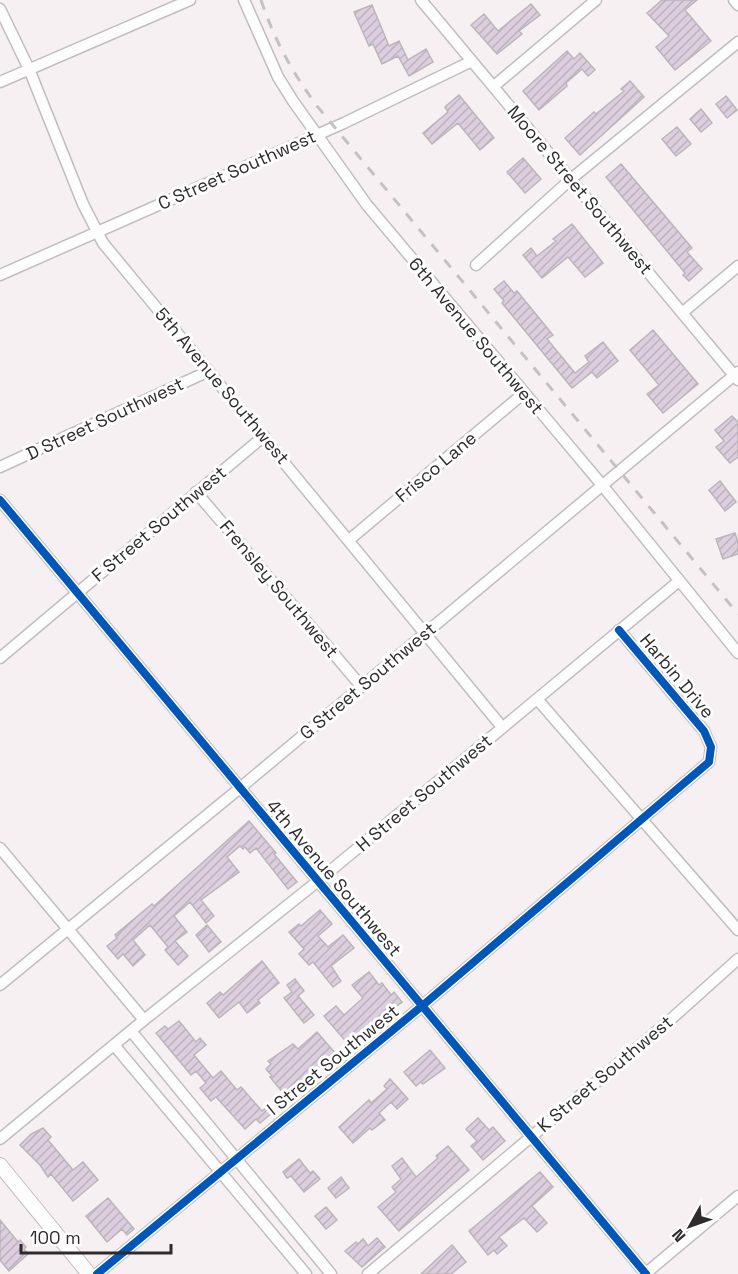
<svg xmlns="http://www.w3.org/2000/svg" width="738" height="1274" font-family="'Space Grotesk',sans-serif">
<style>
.building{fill:url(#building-hatch);stroke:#bab6b9;stroke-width:1.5}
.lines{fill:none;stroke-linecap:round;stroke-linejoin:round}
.minor-casing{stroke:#c2bdc0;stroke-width:13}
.tertiary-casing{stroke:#c2bdc0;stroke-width:16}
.minor{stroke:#fefdfd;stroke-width:10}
.tertiary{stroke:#fefdfd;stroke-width:14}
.rail{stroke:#c3c2c3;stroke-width:3;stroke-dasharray:10 10;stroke-linecap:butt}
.cycleway-casing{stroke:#fefefe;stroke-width:11}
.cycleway{stroke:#0057b8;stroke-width:8}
.labels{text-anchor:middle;stroke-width:6;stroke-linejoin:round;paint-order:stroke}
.street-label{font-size:18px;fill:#2f2b2d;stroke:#fefefe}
</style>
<defs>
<pattern id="building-hatch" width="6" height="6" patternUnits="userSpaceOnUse" patternTransform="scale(1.5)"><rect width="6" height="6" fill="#dccede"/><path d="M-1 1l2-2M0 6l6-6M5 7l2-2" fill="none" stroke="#bdb1bf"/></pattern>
</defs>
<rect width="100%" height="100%" fill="#f6f0f3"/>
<path class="building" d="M662,0H697L685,10L711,41L675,70L656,47L669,36L647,13Z
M531,4L540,15L519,31L522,34L497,54L471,25L484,14L498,31Z
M372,5L389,46L399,41L408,60L426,49L433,62L409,76L398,56L382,64L373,44L369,46L354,12Z
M567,51L574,59L580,53L595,70L588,76L582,69L566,83L567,86L539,110L523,91Z
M630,81L644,97L580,155L565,138L594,112L596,114L624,91L621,89Z
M459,95L494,138L480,150L458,123L432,144L423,133L448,112L445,107Z
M726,96L737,110L727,118L716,104Z
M701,109L712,123L701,132L690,119Z
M677,127L691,144L676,156L662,139Z
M523,158L541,179L525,193L507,172Z
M621,164L692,248L687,252L702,269L689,281L683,275L685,273L606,177Z
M572,224L603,263L585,277L568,257L542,278L523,255L531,248L537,256L556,241L553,239Z
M504,281L514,293L517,291L553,335L547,339L575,373L589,362L585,356L603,342L618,361L597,378L592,372L572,388L502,303L504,301L494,289Z
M653,330L698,384L663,413L647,394L659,385L630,350Z
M732,416L738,422V457L730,463L716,447L724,441L715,430Z
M720,481L736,502L725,511L709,490Z
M735,533L738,542V554L723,559L716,539Z
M249,821L276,853L274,854L297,882L288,889L256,848L250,853L245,847L243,849L240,846L227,857L239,872L201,900L214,916L206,923L190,902L174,916L187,932L175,941L188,956L178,965L165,950L168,947L150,925L133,940L145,955L133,966L123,954L118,959L107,946L117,938L115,935L152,904L154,906Z
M320,910L332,924L318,936L328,947L343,935L354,948L331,966L341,981L333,987L313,962L309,965L299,954L304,949L289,932L299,924L301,926Z
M207,925L221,942L209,952L196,935Z
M262,961L279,983L258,1000L260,1003L247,1013L239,1002L219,1018L207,1003L220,992L223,995Z
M369,972L379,985L382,983L391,995L394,992L402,1002L348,1044L324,1016L336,1006L344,1015L363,998L352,985Z
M295,979L304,991L298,996L314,1015L304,1023L284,998L292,992L287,985Z
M179,1021L196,1042L200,1038L206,1045L194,1055L213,1078L221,1071L237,1090L241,1087L262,1111L267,1107L272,1113L260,1123L256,1119L245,1129L216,1097L211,1101L200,1088L206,1083L196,1071L191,1075L156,1033L165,1026L168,1029Z
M317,1032L336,1054L299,1084L302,1088L288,1099L270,1077L272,1076L266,1069L271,1064L268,1061L293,1044L298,1049Z
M430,1050L445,1068L423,1084L421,1082L416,1086L404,1072Z
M390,1079L408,1099L397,1109L391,1102L379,1113L385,1120L372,1130L370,1128L353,1143L339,1127L369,1100L371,1103L387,1089L384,1086Z
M478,1118L489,1130L493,1127L505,1141L483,1160L471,1146L477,1141L466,1129Z
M43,1128L51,1137L48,1140L73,1170L83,1162L98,1180L73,1201L51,1174L48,1177L40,1165L20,1145L31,1134Z
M448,1146L469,1170L399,1231L378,1207L396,1192L392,1187L401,1179L392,1166L402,1158L416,1177L438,1158L436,1156Z
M299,1159L310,1173L313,1171L320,1179L304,1192L291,1176L287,1178L283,1172Z
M540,1172L553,1187L532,1206L547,1223L537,1232L524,1218L499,1237L507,1246L497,1254L494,1250L488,1255L469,1231Z
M341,1177L349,1188L336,1198L328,1188Z
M108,1198L134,1229L127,1235L122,1229L107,1242L86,1216Z
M326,1207L337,1220L326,1229L315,1216Z
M0,1220L18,1242L20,1240L26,1247L24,1249L28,1254L9,1271L0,1260Z
M377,1238L385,1247L362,1267L345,1251L356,1242L358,1244L363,1239L368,1246Z
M452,1245L466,1262L451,1274H421Z"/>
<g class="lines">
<g class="minor-casing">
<path id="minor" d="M244,0L278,77L293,101L367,205L602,485L738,653
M421,0L738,380
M734,0L738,5
M0,9L29,69L83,204L103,243L502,727
M0,82L190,0
M494,86L596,0
M476,265L571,179L738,42
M0,275L344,123L472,61
M682,313L738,266
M0,467L209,371
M196,492L361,686
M0,500L646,1274
M349,540L524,393
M0,658L264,436
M537,699L738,930
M0,848L144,1020
M0,985L240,788L738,372
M131,1031L331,1274
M114,1045L306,1274
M0,1139L144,1020L318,881L679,581
M97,1274L422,1006L709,762L711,747L704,731L619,630
M368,1274L669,1021L738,959
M645,1274L738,1196"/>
</g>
<g class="tertiary-casing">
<path id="tertiary" d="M0,1165L89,1274"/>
</g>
<use href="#minor" class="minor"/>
<use href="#tertiary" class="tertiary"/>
<path class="rail" d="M261,0C274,39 292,72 317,106L738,614"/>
<g class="cycleway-casing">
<path id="cycleway" d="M0,500L646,1274
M97,1274L422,1006L709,762L711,747L704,731L619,630"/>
</g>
<use href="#cycleway" class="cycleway"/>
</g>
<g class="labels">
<g class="street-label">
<text transform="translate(237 170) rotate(-24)" y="6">C Street Southwest</text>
<text transform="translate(580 190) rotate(50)" y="6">Moore Street Southwest</text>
<text transform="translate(476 336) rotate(50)" y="6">6th Avenue Southwest</text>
<text transform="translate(222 386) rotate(50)" y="6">5th Avenue Southwest</text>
<text transform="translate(105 419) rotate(-25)" y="6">D Street Southwest</text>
<text transform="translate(436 467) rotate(-40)" y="6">Frisco Lane</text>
<text transform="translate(159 524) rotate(-40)" y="6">F Street Southwest</text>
<text transform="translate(279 589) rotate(50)" y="6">Frensley Southwest</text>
<text transform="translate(677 676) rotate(50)" y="6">Harbin Drive</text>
<text transform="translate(368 681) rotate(-40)" y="6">G Street Southwest</text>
<text transform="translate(424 793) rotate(-40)" y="6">H Street Southwest</text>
<text transform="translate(334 878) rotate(50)" y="6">4th Avenue Southwest</text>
<text transform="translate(333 1060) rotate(-39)" y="6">I Street Southwest</text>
<text transform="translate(605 1074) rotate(-40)" y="6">K Street Southwest</text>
</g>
</g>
<g transform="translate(690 1226) rotate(230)" stroke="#fefefe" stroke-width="4.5" paint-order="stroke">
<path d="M0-4.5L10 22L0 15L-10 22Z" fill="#2f2b2d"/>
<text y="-9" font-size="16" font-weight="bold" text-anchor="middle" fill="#2f2b2d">N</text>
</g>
<path d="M21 1244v9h150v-9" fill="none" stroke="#2f2b2d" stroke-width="3"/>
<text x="30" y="1244" font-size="18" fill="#2f2b2d" stroke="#fefefe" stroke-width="4.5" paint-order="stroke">100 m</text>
</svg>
